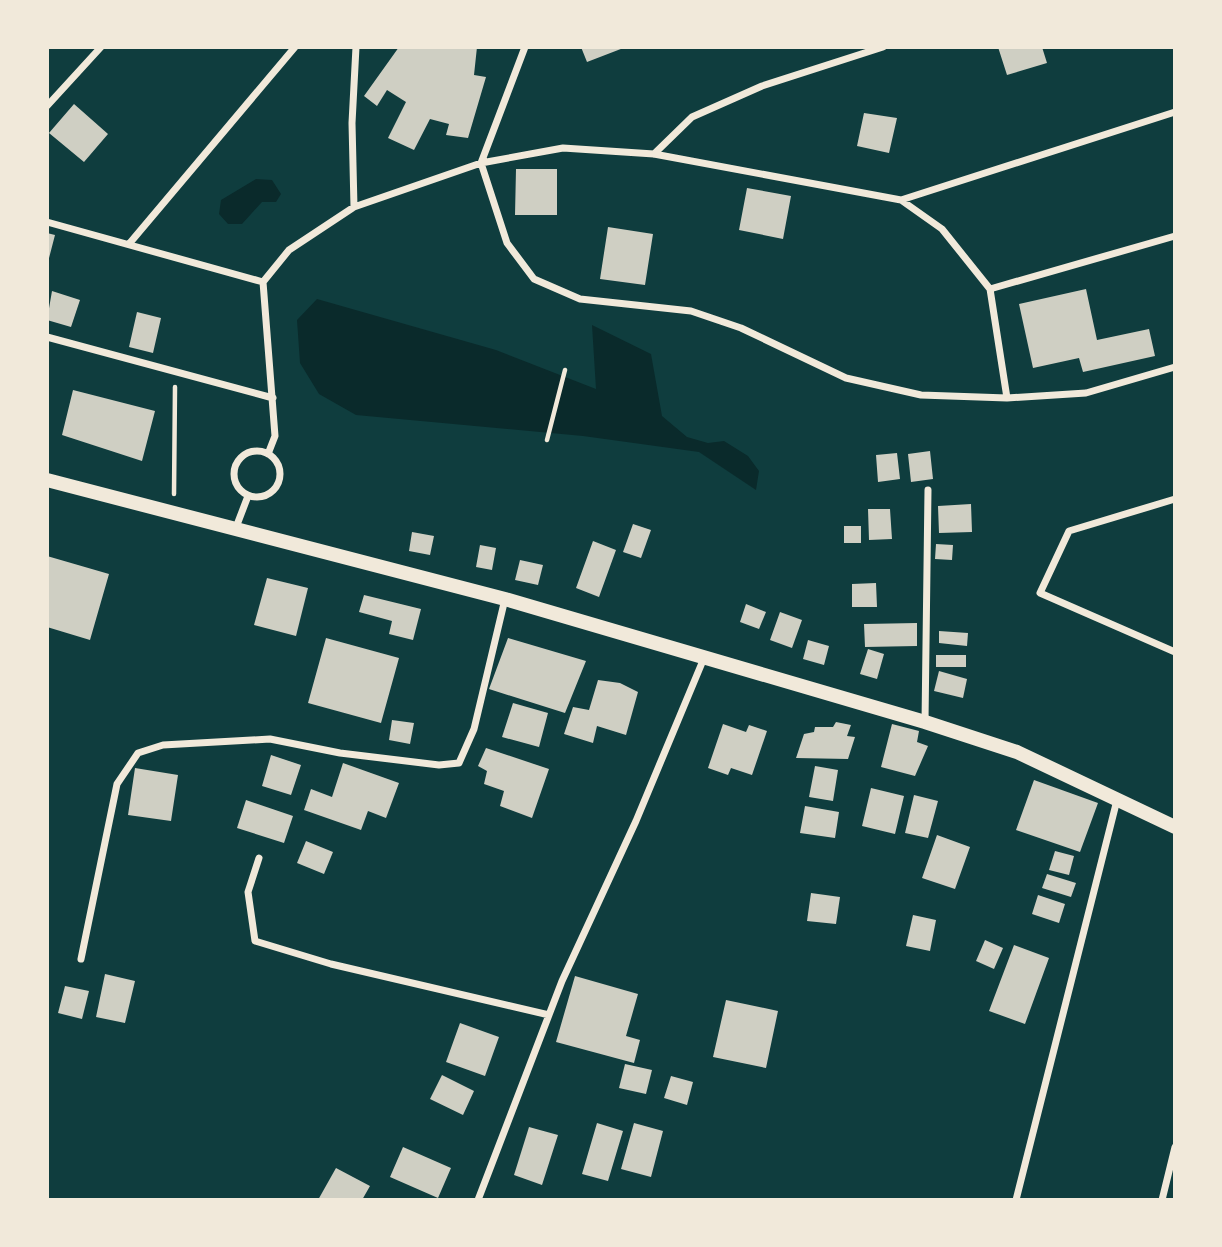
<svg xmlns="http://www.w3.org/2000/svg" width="1222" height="1247" font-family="Commissioner,sans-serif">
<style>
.water{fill:#0a2a2b}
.building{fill:#cfcfc3}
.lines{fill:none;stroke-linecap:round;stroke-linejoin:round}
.path{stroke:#f1e9da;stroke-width:4.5}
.minor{stroke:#f1e9da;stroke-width:7}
.secondary{stroke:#f1e9da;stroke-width:14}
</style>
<rect width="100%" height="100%" fill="#0f3d3e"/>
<path class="water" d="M256,179L272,180L281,194L276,202H262L242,224H228L219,214L221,200Z
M317,299L496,350L596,389L592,325L651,354L662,416L687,437L708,443L724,441L748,456L759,471L756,490L699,452L583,436L356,415L319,394L300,363L297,320Z"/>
<path class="building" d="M399,47H477L474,75L486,77L468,138L446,135L449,124L430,119L414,150L388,138L406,102L387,90L377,106L364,96Z
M581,47H626L587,62Z
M998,47H1042L1047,63L1007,75Z
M74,104L108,134L84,162L49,133Z
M864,113L897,118L889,153L857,146Z
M516,169H557V215H515Z
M747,188L791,196L783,239L739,230Z
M608,227L653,234L645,285L600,279Z
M47,233L55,235L48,262H47Z
M1086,289L1097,340L1149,329L1155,356L1083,372L1079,358L1033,368L1019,304Z
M52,291L80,300L71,327L47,320Z
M137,312L161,318L153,353L129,347Z
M73,390L155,411L142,461L62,435Z
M930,451L933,479L911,482L908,454Z
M897,453L900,479L878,482L876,455Z
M971,504L972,532L939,533L938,506Z
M868,509H890L892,539L869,540Z
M633,524L651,530L641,558L623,552Z
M844,526H861V543H844Z
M412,532L434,536L430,555L409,551Z
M593,541L616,550L599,597L576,588Z
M936,544L953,545L952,560L935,559Z
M480,545L496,548L492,570L476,567Z
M47,556L109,574L90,640L47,627Z
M520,560L543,565L538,585L515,580Z
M267,578L308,588L296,636L254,625Z
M876,583L877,607H852V584Z
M364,595L421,609L413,640L389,634L392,621L359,612Z
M746,604L766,612L759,629L740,622Z
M780,612L802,620L792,648L770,640Z
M917,623V646L865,647L864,624Z
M939,631L968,633L967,646L939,643Z
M326,638L399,658L381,723L308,703Z
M508,638L586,661L565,713L489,689Z
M808,640L829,646L824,665L803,659Z
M868,649L884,654L877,679L860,674Z
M936,655H966V667H936Z
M939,671L967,679L963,698L934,691Z
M598,680L620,683L638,692L626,735L597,726L593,743L564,734L573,707L589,710Z
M513,703L548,713L539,747L502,737Z
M392,720L414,723L410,744L389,740Z
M836,722L851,725L847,736L855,737L848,759L796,758L804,734L814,732L815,727H833Z
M723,724L746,732L749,725L767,731L752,775L731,768L728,775L708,768Z
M892,724L919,731L917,742L928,746L915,776L881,767Z
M486,748L549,769L532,818L500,806L504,791L484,784L487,771L478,766Z
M271,755L301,765L291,795L262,786Z
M343,763L399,783L386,818L368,811L361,830L304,810L311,789L332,797Z
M815,766L838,770L833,801L809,797Z
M135,768L178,775L171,821L128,815Z
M1034,780L1098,803L1080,852L1016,830Z
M871,788L904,796L895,834L862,826Z
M914,795L938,801L928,838L905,833Z
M246,800L293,816L284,843L237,828Z
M805,806L839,812L835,838L800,833Z
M937,835L970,847L955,889L922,878Z
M306,841L333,852L324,874L297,863Z
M1055,851L1074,856L1069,875L1049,870Z
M1047,874L1076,883L1071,897L1042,888Z
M811,893L840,897L836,924L807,921Z
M1038,895L1065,904L1059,923L1032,914Z
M913,915L936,920L930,951L906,946Z
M985,940L1003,948L994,969L976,961Z
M1014,945L1049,958L1025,1024L989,1011Z
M105,974L135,981L125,1023L96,1017Z
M575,976L638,994L626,1036L640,1040L634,1063L556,1042Z
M65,986L89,991L82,1019L58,1013Z
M726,1000L778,1011L766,1068L713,1057Z
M460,1023L499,1037L485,1076L446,1062Z
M625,1064L652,1070L646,1094L619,1088Z
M442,1075L474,1091L463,1115L430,1099Z
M671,1076L693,1082L687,1105L664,1098Z
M597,1123L623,1131L608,1181L582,1174Z
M634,1123L663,1131L651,1177L621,1169Z
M529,1127L558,1135L542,1185L514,1175Z
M403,1147L451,1168L438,1198L390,1177Z
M336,1168L370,1186L362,1200H318Z"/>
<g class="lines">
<path class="path" d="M547,440L565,370
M174,494L175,387"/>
<path class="minor" d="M525,47L481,163L507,243L534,279L580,299L691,311L741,328L846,378L921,395L1007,398L1086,393L1175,367
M47,106L101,47
M654,154L692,117L762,86L883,47
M901,200L1175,112
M354,207L352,123L356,47
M47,222L263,282
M129,244L295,47
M990,289L1175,236
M47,337L273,398
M234 474a23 23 0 1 1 46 0a23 23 0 1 1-46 0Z
M268,454L275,436L263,282L289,250L354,207L481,163L563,148L654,154L901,200L942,229L990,289L1007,398
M1175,499L1069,531L1040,593L1175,652
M235,530L248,496
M925,722L928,490
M259,858L248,892L255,941L331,964L549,1015
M81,959L117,784L138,753L163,745L270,739L340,753L439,765L459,763L474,729L505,599
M478,1200L562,981L636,821L704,658
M1016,1200L1117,800
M1162,1200L1175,1147"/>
<path class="secondary" d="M47,480L505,599L925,722L1017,752L1175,827"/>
</g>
<rect width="1222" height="1247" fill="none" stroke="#f1e9da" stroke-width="98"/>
</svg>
